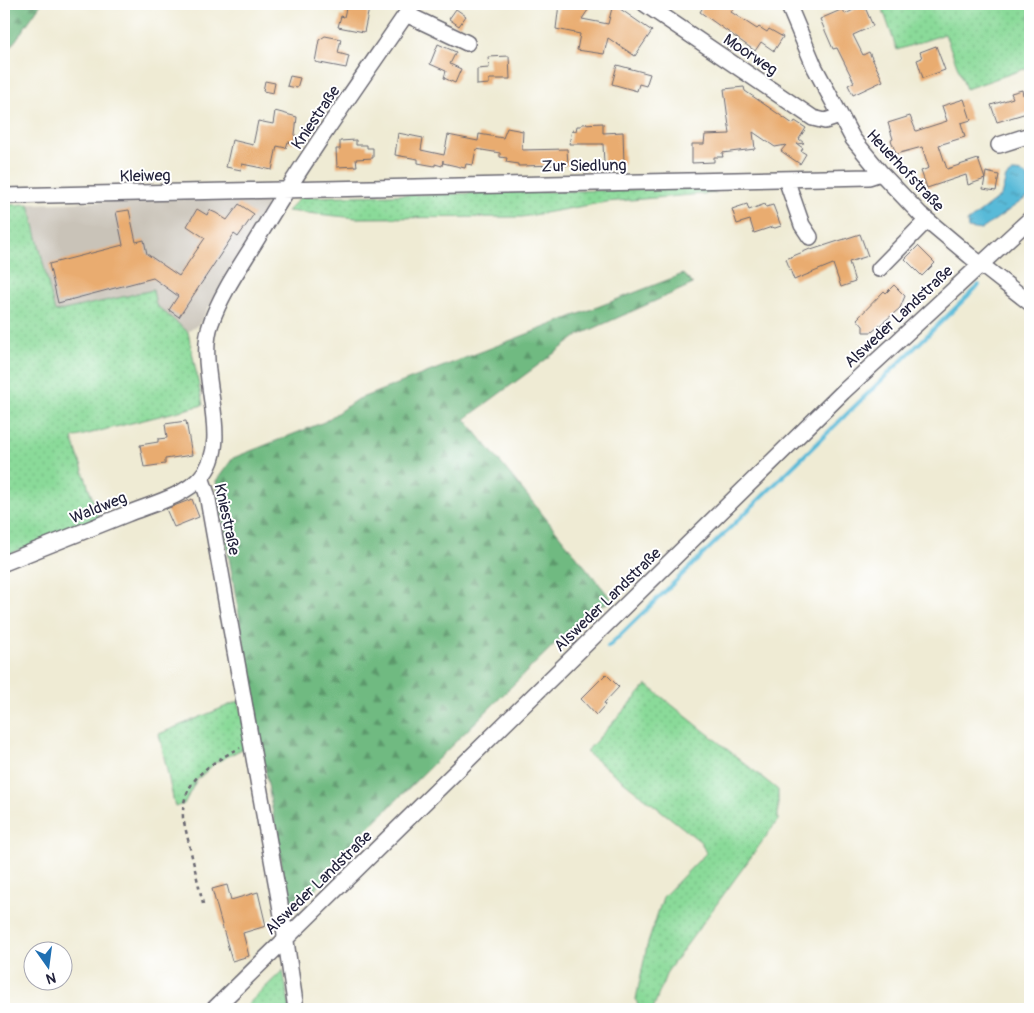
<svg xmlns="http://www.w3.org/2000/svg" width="1034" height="1013" font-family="Pangolin,sans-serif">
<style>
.industrial{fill:#c9c3b8}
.grass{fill:url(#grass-dots);stroke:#567e6a}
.forest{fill:url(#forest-firs);stroke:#486e5e}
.water{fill:url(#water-ripples);stroke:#3e6e8a}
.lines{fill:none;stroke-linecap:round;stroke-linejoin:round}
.stream{stroke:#59bad8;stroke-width:4}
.building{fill:#e9ac70}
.minor-casing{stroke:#6a6871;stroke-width:18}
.path{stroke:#6a6871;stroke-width:2.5;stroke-dasharray:4 4;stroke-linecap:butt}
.minor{stroke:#fff;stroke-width:15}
.labels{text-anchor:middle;stroke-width:4;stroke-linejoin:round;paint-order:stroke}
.street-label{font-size:16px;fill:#22223b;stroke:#fff}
</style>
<defs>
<pattern id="grass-dots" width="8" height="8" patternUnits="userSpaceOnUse" patternTransform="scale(1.25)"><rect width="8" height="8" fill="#8ada99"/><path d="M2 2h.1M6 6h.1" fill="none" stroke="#77bb85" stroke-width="1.8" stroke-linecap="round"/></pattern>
<pattern id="forest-firs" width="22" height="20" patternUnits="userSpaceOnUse" patternTransform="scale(1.25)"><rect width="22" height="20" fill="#6fba81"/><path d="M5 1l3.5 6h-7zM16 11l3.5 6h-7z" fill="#5b976b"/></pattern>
<pattern id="water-ripples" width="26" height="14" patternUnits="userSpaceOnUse" patternTransform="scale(1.25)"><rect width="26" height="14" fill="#59bad8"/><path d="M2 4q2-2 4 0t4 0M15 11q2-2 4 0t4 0" fill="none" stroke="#4997b0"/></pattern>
</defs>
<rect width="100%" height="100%" fill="#fff"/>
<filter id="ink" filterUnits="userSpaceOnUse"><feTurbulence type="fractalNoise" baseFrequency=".02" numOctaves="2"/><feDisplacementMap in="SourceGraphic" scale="10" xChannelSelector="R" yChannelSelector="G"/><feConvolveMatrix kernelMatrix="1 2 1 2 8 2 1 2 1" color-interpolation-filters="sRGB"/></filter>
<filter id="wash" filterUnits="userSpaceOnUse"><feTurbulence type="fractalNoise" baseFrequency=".0096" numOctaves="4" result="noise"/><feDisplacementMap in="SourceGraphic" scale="20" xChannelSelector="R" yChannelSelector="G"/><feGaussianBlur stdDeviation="1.12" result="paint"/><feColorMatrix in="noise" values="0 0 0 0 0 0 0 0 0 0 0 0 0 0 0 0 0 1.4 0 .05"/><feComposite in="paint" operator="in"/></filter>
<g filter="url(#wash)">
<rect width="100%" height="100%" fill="#efebd4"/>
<path class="industrial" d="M249,197L262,198L266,203L267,208L199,324L188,332L155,305L153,290L55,312L29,204Z"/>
<path class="grass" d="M881,4H1030V67L966,89L945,34L897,50Z
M705,188L716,193L606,202L522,217L356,218L287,211L301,197Z
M29,204L55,312L153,290L156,305L188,332L203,405L72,438L99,518L4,556V205Z
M647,685L778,790V820L667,972L653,1009H639L636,999L647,946L663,897L706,853L701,842L586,752Z
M239,701L248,746L215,763L196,781L184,804L175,807L159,734Z
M283,970L290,1009H243Z"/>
<path class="forest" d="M4,4H41L4,57Z
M683,274L693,284L579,335L465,419L613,601L589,610L357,839L356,849L290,913L216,481L233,458L324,422L356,400Z"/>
<path class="water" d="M1012,172C1030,172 1030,179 1030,195L981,230L968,228L967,222L1001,196L1006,177Z"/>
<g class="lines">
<path class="stream" d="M608,647L979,285"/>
</g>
<g id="blocks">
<path class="building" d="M347,4H370L364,32L338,27L341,16L344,17Z
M559,4H592L582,19L608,24L613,4L652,31L635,56L608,38L604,54L577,50L580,34L556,29Z
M705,4H725L733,9L731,12L757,29L759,27L767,32L769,29L783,37L774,51L761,42L755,51L700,12Z
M864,5L873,26L853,35L863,55L869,52L883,81L853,95L848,85L854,82L837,48L833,49L820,19L843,9L845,14Z
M456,9L466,16L459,26L449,19Z
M325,36L341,39L338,53L349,56L346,68L315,62L319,40Z
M438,44L456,52L450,64L461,69L455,83L444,78L446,71L430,64Z
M936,46L945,70L923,78L917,60L922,58L920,52Z
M509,56L510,79H489V84L477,85V69L489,68L488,57Z
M617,65L650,74L646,86L639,84L637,91L612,84Z
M290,76L300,78L297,88L287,86Z
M265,81L275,83L273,93L263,91Z
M744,87L745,91L793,124L795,121L806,128L799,139L804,143L797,144L803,148L801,151L806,154L800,164L781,151L786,145L775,147L753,132L755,149L722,153L723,157H714V162L692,163V144H704L705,135L730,134L724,89Z
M1022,90L1023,95L1030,93V112L997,122L991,105L1013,98L1011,93Z
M964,99L971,120L961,123L965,137L939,145L947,169L978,159L985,179L968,185L966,175L927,188L921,171L929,168L922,147L896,154L891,140L893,139L888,123L910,116L916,131L947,121L942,106Z
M275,111L297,117L294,143L288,142L286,148L277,146L272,170L242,164L241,170L226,167L232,140L253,145L258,121L273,124Z
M603,123V133L623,132L624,164H604L603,144H569L572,130L576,131L577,126H581L582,124Z
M507,128L523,131L522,150L567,149L568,165L518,166V164L506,162L507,158L500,157V153L476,149L473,165L466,164L465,168L443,163V160L442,166L435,164V166L418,163V159L395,155L398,133L423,138L421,150L444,155L448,135L478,141L479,134L503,138Z
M356,140V145H367V148H373V158L356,159L357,166L337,167L336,149H340V141Z
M986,172L999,175L996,191L983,189Z
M239,204L254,214L238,237L234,234L179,317L169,310L178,296L153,278L58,303L49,264L123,245L116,212L129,210L136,242L144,240L147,254L179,276L205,238L187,226L197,209L207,215L209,210L216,213L227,220Z
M747,204L749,210L765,204L766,207L773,205L781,226L775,228L772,227L754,233L750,220L737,224L732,209Z
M860,234L868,256L849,262L855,282L841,287L833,264L794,280L786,259L810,249L811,250Z
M918,246L935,263L922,276L905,259Z
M894,285L905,296L900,308L872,332H863V326L857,319L884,291L886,293Z
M186,421L192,455L165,459V464L144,467L140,445L158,442V439L167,438L165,424Z
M192,499L199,517L174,527L166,509Z
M606,674L619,687L604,703L605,705L596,715L581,699Z
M227,885L231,900L258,892L266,926L243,933L249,956L232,961L212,889Z"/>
</g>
</g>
<g filter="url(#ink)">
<use href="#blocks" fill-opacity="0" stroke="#6a6871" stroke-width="1"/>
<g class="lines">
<g class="minor-casing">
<path id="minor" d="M645,4L813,118L825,121L840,116
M788,4L815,68L853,139L881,173L920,214L970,256L1030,303
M406,14L467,43
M999,145L1030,135
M786,179L802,225L810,237
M4,196L869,177L881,173
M879,269L927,220
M201,477L207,494L283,921L296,1009
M4,563C45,547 86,530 127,514C149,505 185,496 201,477C235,441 194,369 211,323C222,291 243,263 260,234C307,155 361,80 413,4
M214,1009L843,392L1030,219"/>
</g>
<path class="path" d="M203,904L183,818C181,781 210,763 240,748"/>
<use href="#minor" class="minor"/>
</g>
</g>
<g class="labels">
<g class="street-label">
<text transform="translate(751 54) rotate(34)" y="6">Moorweg</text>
<text transform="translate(315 117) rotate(-56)" y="6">Kniestraße</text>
<text transform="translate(584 165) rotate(-1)" y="6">Zur Siedlung</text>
<text transform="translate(906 170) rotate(47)" y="6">Heuerhofstraße</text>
<text transform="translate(145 175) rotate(-1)" y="6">Kleiweg</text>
<text transform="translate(898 316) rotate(-43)" y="6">Alsweder Landstraße</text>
<text transform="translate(98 507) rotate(-22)" y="6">Waldweg</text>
<text transform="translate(228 519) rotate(78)" y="6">Kniestraße</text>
<text transform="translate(607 599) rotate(-44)" y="6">Alsweder Landstraße</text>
<text transform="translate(318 882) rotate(-44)" y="6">Alsweder Landstraße</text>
</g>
</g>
<rect width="1034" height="1013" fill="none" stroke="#fff" stroke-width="20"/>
<g transform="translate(48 966) rotate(166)"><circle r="24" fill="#ffffff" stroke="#a7a7b1"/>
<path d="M0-4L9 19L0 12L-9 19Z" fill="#1f6fb2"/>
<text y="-8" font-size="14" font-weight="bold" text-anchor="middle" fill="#22223b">N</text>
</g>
</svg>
